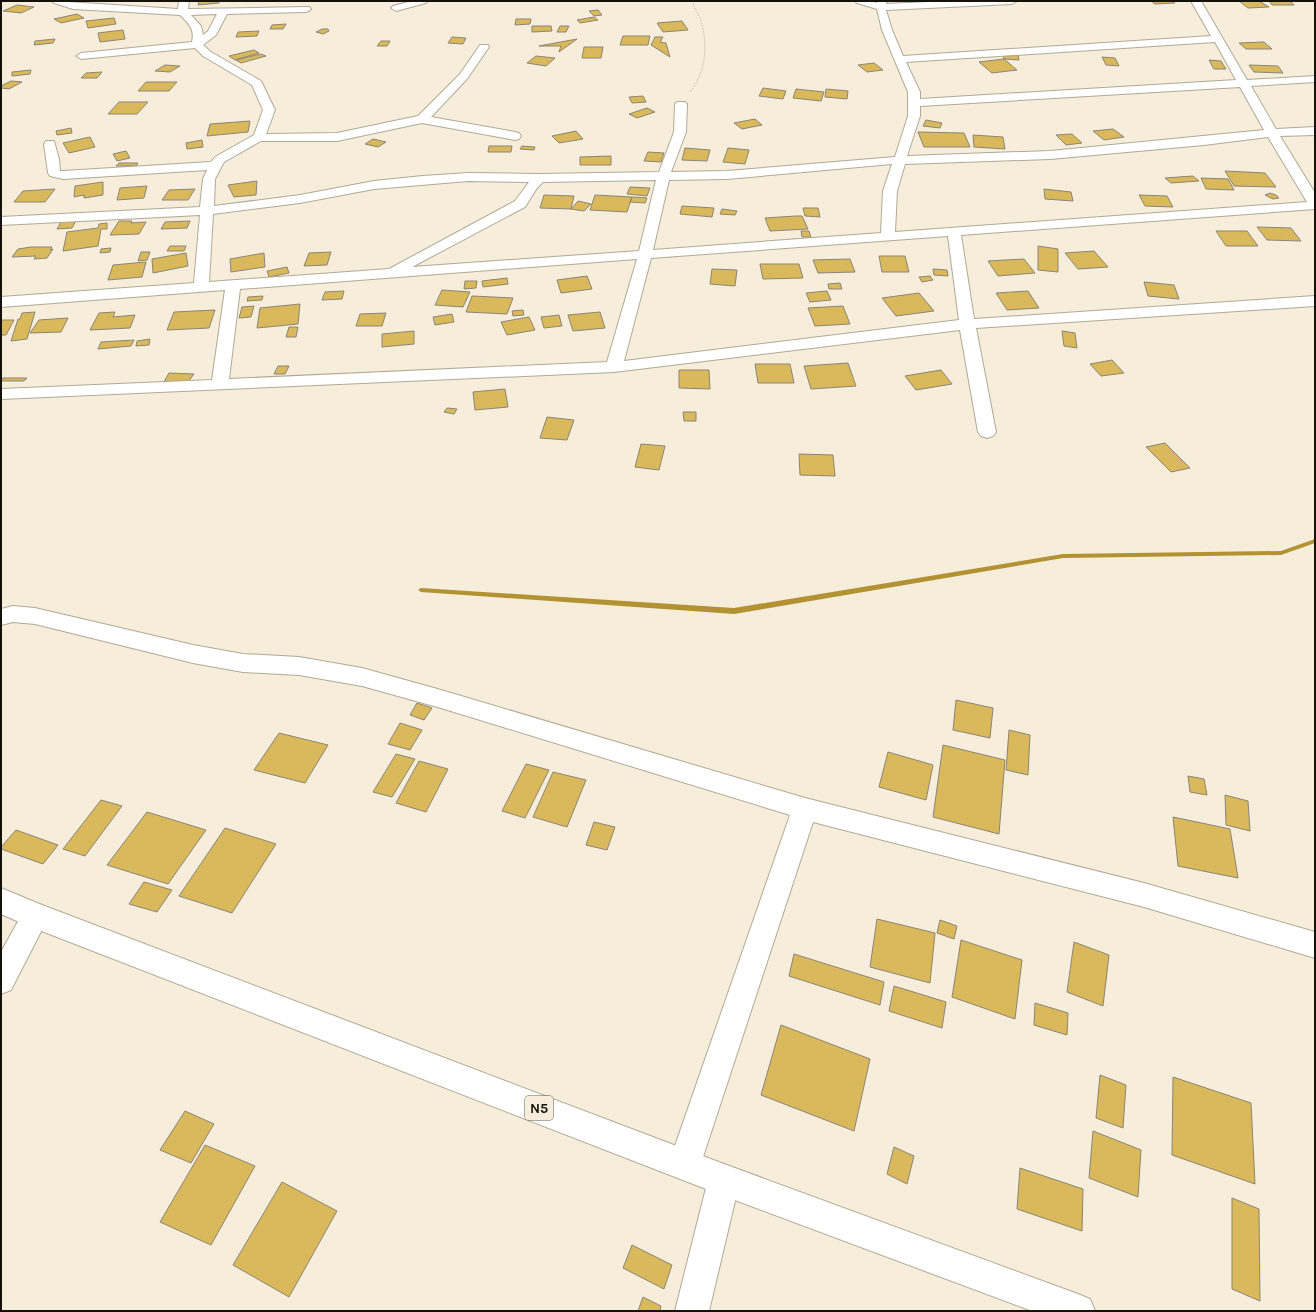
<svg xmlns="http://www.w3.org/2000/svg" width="1316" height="1312" font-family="Karla,sans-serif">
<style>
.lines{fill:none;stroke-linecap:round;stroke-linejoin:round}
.stream{fill:#b39233;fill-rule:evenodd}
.building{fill:#dab95d;stroke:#8c8573}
.street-casing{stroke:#b0a996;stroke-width:2}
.highway-casing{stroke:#b0a996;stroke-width:2}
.path{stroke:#837e71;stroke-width:1;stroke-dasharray:0.5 1.5;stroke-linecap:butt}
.street{fill:#fff;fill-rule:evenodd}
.highway{fill:#fff;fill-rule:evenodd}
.labels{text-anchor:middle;stroke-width:4;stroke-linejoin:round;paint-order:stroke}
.shield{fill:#f6eeda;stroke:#585449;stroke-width:1}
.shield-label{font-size:14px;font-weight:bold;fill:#14120b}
</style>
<rect width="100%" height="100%" fill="#f6eeda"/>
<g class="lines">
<path class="stream" d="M1315,539V543L1281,555L1063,558L734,614L421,592L418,590L421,588L734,608L1063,554L1281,551Z"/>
</g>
<path class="building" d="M199,1H219V3L198,5Z
M1151,1H1172L1175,3L1155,4Z
M1239,1H1259L1269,7L1248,8Z
M1269,1H1290L1294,5H1272Z
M17,5L34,7L21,13L3,11Z
M598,10L602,15L594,16L589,11Z
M77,14L84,18L61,23L54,19Z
M594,17L598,20L580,23L577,20Z
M114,18L116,24L88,28L86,21Z
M516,19H531L530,24L515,25Z
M682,21L688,30L663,32L657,23Z
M286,24L283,29H270L272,25Z
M532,26H551L552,31L532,32Z
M560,26H569L566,32H557Z
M322,29H328L329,31L323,34L316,32Z
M123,30L125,39L100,42L98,33Z
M259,31L257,36L236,37L238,32Z
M623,36H650L648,45H620Z
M452,37L466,38L463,44L448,43Z
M655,37H663L660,42L666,43L670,57L651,45Z
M55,39L53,43L34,45L35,41Z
M577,39L559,52L561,46H539Z
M381,41H390L387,46H377Z
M1264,42L1272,49H1246L1239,43Z
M584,47H603L601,58H582Z
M254,50L259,53L235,60L229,56Z
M261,54L266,56L241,63L236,60Z
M1003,54L1018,55L1019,60L1004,59Z
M536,56L555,58L546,66L527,63Z
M1102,57L1115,58L1119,66L1106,65Z
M1004,59L1017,70L992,73L979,62Z
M1209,60L1221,61L1226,69H1214Z
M874,63L883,70L867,72L858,65Z
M165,65L180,66L170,72L155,71Z
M1249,65L1278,66L1283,73L1254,72Z
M31,70L30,74L12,76V72Z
M102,72L97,78H81L86,73Z
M11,81L22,82L9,89L1,88V86Z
M146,82H177L169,91H138Z
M763,88L786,91L783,99L759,96Z
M796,89L824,92L821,101L793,98Z
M826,89L848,91L847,99L825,97Z
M643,96L646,102L632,103L629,97Z
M119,102H148L137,114H108Z
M647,108L655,112L637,118L629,114Z
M755,119L762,125L742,129L734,123Z
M926,120L942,123L940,128L923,126Z
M250,121L248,132L207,136L210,124Z
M71,128L72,133L57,135L56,131Z
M1113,129L1124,137L1104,140L1093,131Z
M576,131L583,139L559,143L552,136Z
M918,132L964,133L970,147H924Z
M1072,134L1082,143L1066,145L1056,135Z
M973,135L1003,137L1005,149L974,147Z
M90,137L95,147L69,153L63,143Z
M373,139L386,142L378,147L365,144Z
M202,140L203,147L187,149L186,143Z
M489,146H512L511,152H488Z
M522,146L535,147L534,150L520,149Z
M685,148L710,150L707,161L682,160Z
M728,148L749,150L745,164L723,162Z
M126,151L130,158L117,161L113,154Z
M648,152L664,153L661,162L644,161Z
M611,156V165H580V157Z
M119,163H138L136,166H116Z
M1225,171L1265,173L1276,187L1234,186Z
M1193,176L1199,181L1171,183L1165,178Z
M1201,178L1228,179L1234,190L1206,189Z
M257,181L256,195L234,197L228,185Z
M103,182V195L84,198V195L74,197L75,186Z
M147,186L144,198L117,200L120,188Z
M630,187L650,188L647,196L627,194Z
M55,189L45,202H14L23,191Z
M195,189L188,200H162L169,190Z
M1044,189L1071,192L1073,201L1045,199Z
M1270,193L1276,195L1279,198L1273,199L1265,195Z
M544,195L574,196L571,209L540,208Z
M595,195L632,197L627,212L590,210Z
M1139,195L1167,196L1173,207L1145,206Z
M632,197L647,198L645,203L630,202Z
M578,201L591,204L584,211L571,209Z
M682,206L714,208L712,217L680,214Z
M803,208H818L820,217L805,216Z
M722,209L737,211L735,215L720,214Z
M796,216H802L808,229L770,231L765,218Z
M77,219L72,228L57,229L62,220Z
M119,221H132L131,223L146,222L139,234L110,235Z
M190,221L187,228L161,229L165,222Z
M107,223V229H101L98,246L63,251L67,232L98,228L99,224Z
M1257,227L1291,228L1301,241L1267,240Z
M801,231H809L811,237H802Z
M1216,231H1247L1258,246H1226Z
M170,246H186L184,251H167Z
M1038,246L1058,249V272L1038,270Z
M31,247H52L50,250L53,249L47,258L34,259L36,256L12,257L18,249Z
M111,248L110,252L100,253L101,249Z
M1094,251L1108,267L1078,269L1065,253Z
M141,252H150L147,260L138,261Z
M331,252L327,265L304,266L309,253Z
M186,253L188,266L153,273L152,259Z
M264,253L265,267L231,272L230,259Z
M879,256H905L909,272H882Z
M850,259L855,272L818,273L813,260Z
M1024,259L1035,273L998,276L988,261Z
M146,262L142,277L108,280L113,265Z
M760,264H799L803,278L763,279Z
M287,267L289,273L269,277L267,271Z
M712,269L737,270L735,286L710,284Z
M933,269L947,270L948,276L934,275Z
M587,276L592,289L561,293L557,280Z
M930,276L933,280L922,282L919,277Z
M507,278L508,284L483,287L482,281Z
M465,281H477L476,288L464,289Z
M1144,282L1174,285L1179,299L1148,296Z
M840,283L842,289H829L828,284Z
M442,290L470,292L463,307L435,305Z
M344,291L342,299L322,300L325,292Z
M827,291L831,300L810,302L806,293Z
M1028,291L1039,308L1007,310L996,293Z
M919,293L934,311L896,316L882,298Z
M263,296L262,300L247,301L248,297Z
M472,296L513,298L507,314L466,312Z
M300,304L298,324L257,328L260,308Z
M254,306L251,317L239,318L242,307Z
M843,306L850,324L815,326L808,308Z
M215,310L209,328L167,330L174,312Z
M523,310L524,315L513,316L512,311Z
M35,312L27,339L11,341L18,319H20L22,313Z
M115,312L113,317L135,315L130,328L90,330L99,313Z
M600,312L605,328L573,331L568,315Z
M386,313L382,326H356L360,314Z
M452,314L454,322L435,325L433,317Z
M559,315L562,326L544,328L541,317Z
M529,317L535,330L507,335L501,322Z
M68,318L61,332L30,333L39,320Z
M1,320H14L6,335H1Z
M289,327H298L296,337H286Z
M414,331V344L382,347V334Z
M1062,331L1075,333L1077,348L1064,346Z
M150,339L149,345L136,346L137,341Z
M134,340L131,346L98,349L101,342Z
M1112,360L1124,373L1101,376L1090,364Z
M848,363L856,386L811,389L804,366Z
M755,364H790L794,383H758Z
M278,366H289L285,374H274Z
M679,370H709L710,389L679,388Z
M941,370L952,384L916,390L905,376Z
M169,373L194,374L188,382H164Z
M2,378H27L24,381H1Z
M505,389L508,407L475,410L473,392Z
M447,408L457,409L454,414L444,412Z
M683,412H696V421H684Z
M547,417L574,420L567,440L540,438Z
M1165,443L1190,468L1171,472L1146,447Z
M641,444L665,446L659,470L635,467Z
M799,454L833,455L835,476L800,475Z
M956,700L993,708L990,738L953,730Z
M417,703L432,708L424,720L410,715Z
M400,723L422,730L410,750L388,744Z
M1009,730L1030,735L1028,775L1006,770Z
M279,733L328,745L305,783L254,770Z
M943,745L1005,760L999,834L933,817Z
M888,752L933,765L926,800L879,787Z
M396,754L415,759L392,797L373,792Z
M419,761L448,769L426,812L396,803Z
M526,764L549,770L525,818L502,811Z
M553,772L586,780L567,827L533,817Z
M1188,776L1204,779L1207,795L1190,792Z
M1225,795L1248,801L1250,831L1226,825Z
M101,800L122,806L85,856L63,849Z
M147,812L206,830L168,884L107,865Z
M1173,817L1230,829L1238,878L1178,866Z
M594,822L615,827L607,850L586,845Z
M225,828L276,844L232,913L179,896Z
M16,830L58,845L43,864L1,849V847Z
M144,882L172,890L157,912L129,904Z
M877,919L935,933L930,983L870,967Z
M940,920L957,926L954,939L937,933Z
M961,940L1022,960L1015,1019L952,997Z
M1074,942L1109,955L1103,1006L1067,992Z
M794,954L884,982L880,1005L789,976Z
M894,986L946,1002L942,1028L889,1011Z
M1035,1003L1068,1013L1067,1035L1034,1025Z
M781,1025L870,1059L854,1131L761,1095Z
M1100,1075L1126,1085L1123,1128L1096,1118Z
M1173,1077L1251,1103L1255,1184L1172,1155Z
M185,1111L214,1124L191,1163L160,1150Z
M1093,1131L1141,1150L1138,1197L1089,1178Z
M205,1145L255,1166L211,1245L160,1222Z
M894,1147L914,1156L907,1184L887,1174Z
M1020,1168L1083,1189L1082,1231L1017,1209Z
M282,1182L337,1211L289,1297L233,1265Z
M1232,1198L1259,1209L1260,1301L1232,1289Z
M632,1245L672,1265L664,1289L623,1268Z
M643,1297L661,1306L660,1311H638Z"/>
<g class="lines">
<g class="street-casing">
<path id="street" d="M52,1L178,9L179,1H189L188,9L309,7L311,9L309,11L306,12L227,14L216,35L203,45L211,52L261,81L275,110L266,134L337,133L418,116L460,74L480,45H488L489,47L467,79L431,117L515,132L519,133L521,136L519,139L515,140L422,123L337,141H261L224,162L215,179L214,206L300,195L374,181L423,176L468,173L540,174L659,172L674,132L675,104L677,102H685L687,104L686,132L671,172L727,171L895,157L908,116V92L882,30L877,9L857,3L855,1H870L877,3V1H887L886,4L950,1H1017L1012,4L886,10L892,30L903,56L1211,36L1191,1H1201L1247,80L1315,76V82L1251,86L1276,129L1315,127V135L1280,136L1315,193V209L961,235L974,319L1315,296V306L976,328L996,432L993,436L987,438L981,436L978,432L960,330L614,372L1,399V389L212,380L225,290L1,307V297L194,283L200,215L1,225V217L200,207L203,179L207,170L63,179L50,176L48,173L44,144L46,141H54L59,159L60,171H63L211,162L215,157L254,135L263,110L252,85L203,56L195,48L81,59L76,56L81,53L192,42C195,29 189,24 180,15L73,9L54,3ZM217,14L208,31L203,35L201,26L191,15ZM1215,42L1236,80L920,99V92L906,62ZM1240,87L1264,130L1050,151L907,156L920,116V106ZM1268,137L1307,202L895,232L897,191L905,164L1050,159L1204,145ZM892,164L883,191L881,233L653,250L669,180L727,179ZM656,180L639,251L412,267L525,207L537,188L543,182ZM468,181L529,182L515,201L389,269L209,282L213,214L300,203L374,189ZM948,236L959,320L624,361L651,258ZM637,259L607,362L229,379L240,289Z
M412,1H428L426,3L396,11L391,8L393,6Z
M13,606L35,608L193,645L243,654L299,657L362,668L441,690L805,798L1144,883L1315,932V958L1144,907L813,822L701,1163L696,1174L685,1179L674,1174L669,1163L790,815L441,708L362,686L299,675L243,672L193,663L35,624L13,622L1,625V609Z
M36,903L46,907L49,916L11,990L1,994V952L26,907Z
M724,1164L735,1169L740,1180L709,1311H675L708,1180L713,1169Z"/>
</g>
<g class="highway-casing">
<path id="highway" d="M1,888L42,905L724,1164L1078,1294L1090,1299L1095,1311H1032L724,1196L26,925L1,914Z"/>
</g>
<path class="path" d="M690,92C706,72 708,46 701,21C699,14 693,8 693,1"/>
<use href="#street" class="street"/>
<use href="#highway" class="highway"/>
</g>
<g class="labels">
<rect class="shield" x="525" y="1096" width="28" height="24" rx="3"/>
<g class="shield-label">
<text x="539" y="1113">N5</text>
</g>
</g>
<rect width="1316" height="1312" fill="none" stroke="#14120b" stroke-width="4"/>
</svg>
